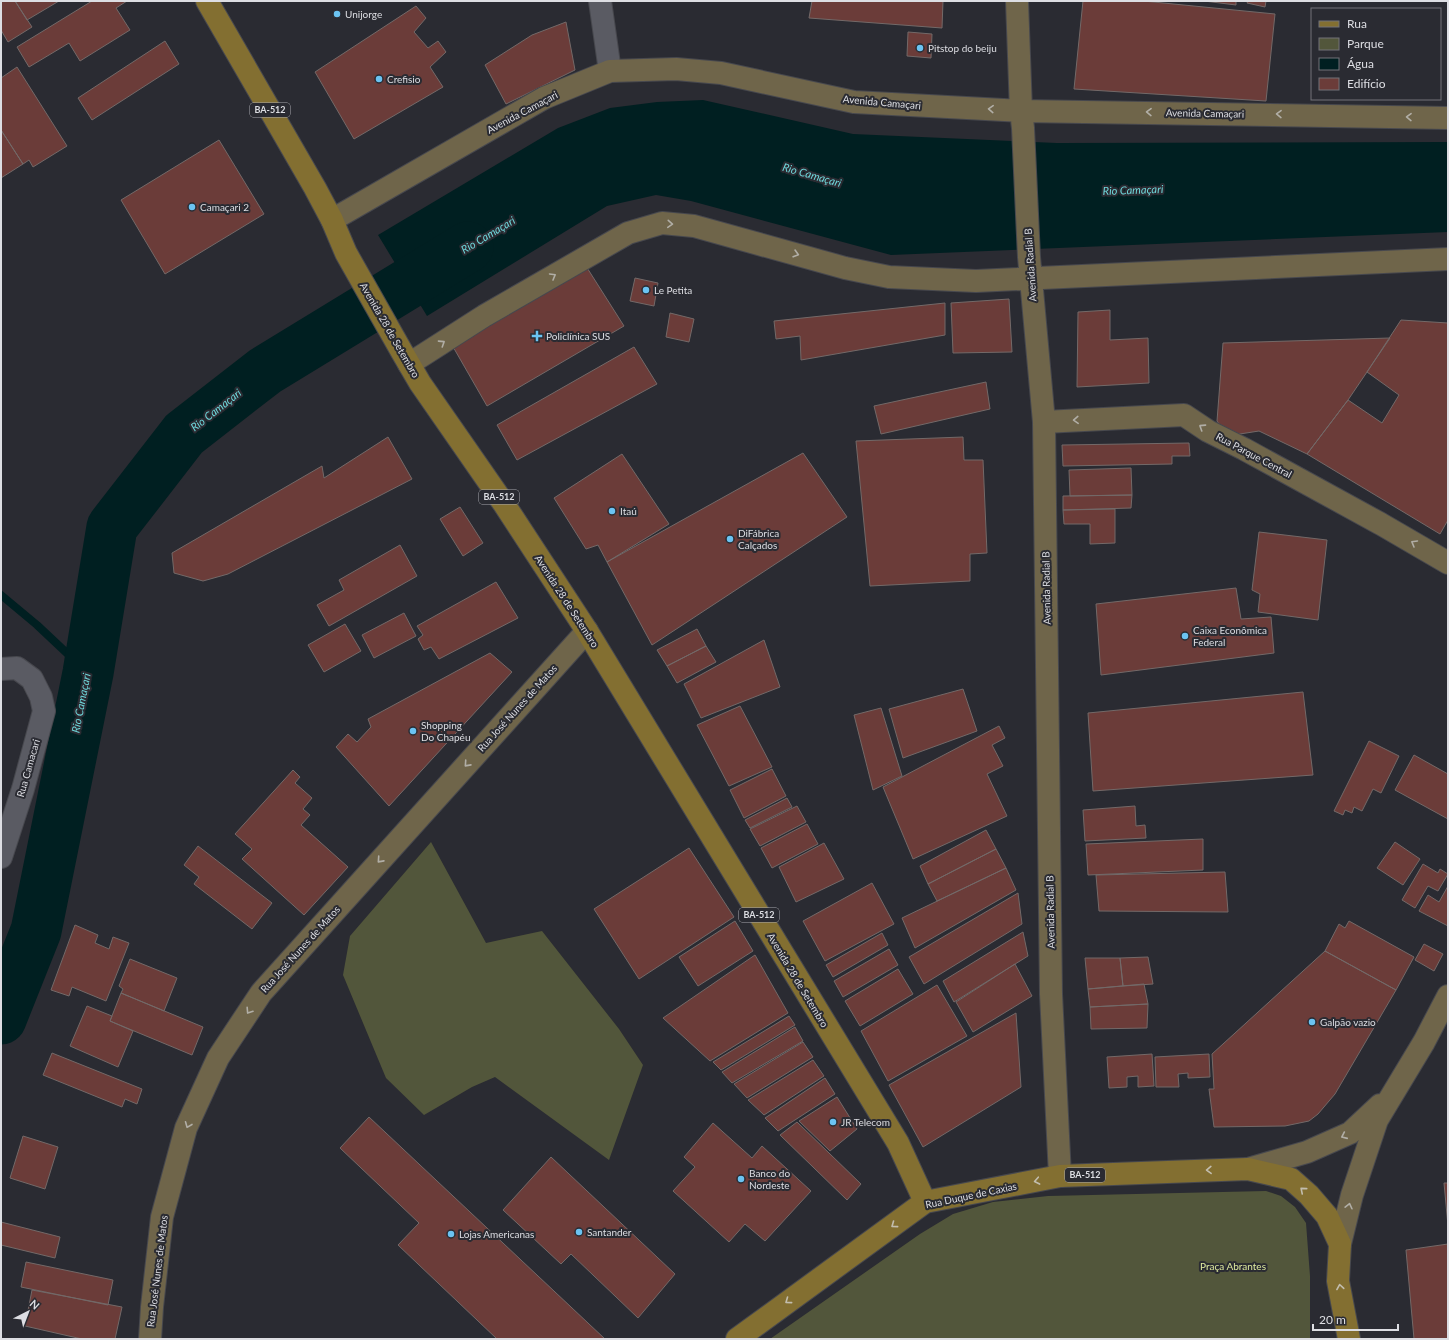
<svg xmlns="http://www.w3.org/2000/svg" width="1449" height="1340" font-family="Lato,sans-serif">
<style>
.green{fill:#52563b}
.water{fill:#001f21}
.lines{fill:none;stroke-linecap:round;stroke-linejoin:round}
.stream{stroke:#001f21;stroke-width:8}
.river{stroke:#001f21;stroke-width:51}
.building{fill:#6b3c39;stroke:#736968}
.street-casing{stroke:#47484e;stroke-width:24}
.secondary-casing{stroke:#47484e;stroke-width:24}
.primary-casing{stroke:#47484e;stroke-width:24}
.street{stroke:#5a5b63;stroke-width:22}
.secondary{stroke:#6f654a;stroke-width:22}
.primary{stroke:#836f31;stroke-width:22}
.oneway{stroke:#b1aea6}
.oneway2{stroke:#c2bdae}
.poi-dot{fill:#6bc3f2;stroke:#2a2b32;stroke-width:1.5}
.labels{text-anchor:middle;stroke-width:4;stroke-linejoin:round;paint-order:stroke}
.shield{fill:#2a2b32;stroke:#a7a8ae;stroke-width:1}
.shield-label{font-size:9px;font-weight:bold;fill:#dddee3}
.poi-label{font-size:10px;fill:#dddee3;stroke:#2a2b32;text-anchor:start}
.street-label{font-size:10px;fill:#dddee3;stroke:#2a2b32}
.park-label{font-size:10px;fill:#dee99e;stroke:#2a2b32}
.water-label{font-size:11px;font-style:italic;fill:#6fd7db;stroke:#2a2b32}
</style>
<rect width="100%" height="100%" fill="#2a2b32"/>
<path class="green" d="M431,842L486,943L542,931L619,1029L643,1065L609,1160L495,1077L472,1087L424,1115L386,1078L343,975L350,936Z
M1266,1191L1281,1196L1295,1207L1306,1223L1310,1276V1339H770L920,1234L953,1214L993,1202L1048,1196Z"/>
<path class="water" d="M703,100L853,134L1057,143L1448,142V232L891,255L691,201L656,195L607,206L427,316L378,235L558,128L610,108L657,102Z"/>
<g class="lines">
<path class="stream" d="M1,595L37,625L88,673"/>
<path class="river" d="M1,1019L36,931L88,673L112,527L184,434L265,371L468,247"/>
</g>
<path class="building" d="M1,1H15L32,27L8,42L1,30Z
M15,1H59L27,20Z
M92,1H127L116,8L130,30L80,61L69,43L29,67L17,47Z
M812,1H943L942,28L809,18Z
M1083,1H1143L1275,14L1266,101L1074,89Z
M1204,1H1236V5Z
M1248,1H1266L1265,7L1247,3Z
M416,6L426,18L414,32L428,48L438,41L446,52L430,67L443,87L354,139L315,72Z
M566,22L575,70L506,104L485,65L532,35Z
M908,32L932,34L931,58L907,56Z
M165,41L179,64L92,120L78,98Z
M17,67L67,146L33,167L29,160L23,164L1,130V78Z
M1,130L23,164L1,178Z
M219,140L264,214L165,274L121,200Z
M584,263L624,326L487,406L452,345Z
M635,278L658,283L654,306L630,301Z
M1009,299L1012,352L953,353L951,303Z
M945,303V335L801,360L800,336L776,339L774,321Z
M1110,310V340L1148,338L1149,383L1077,387L1078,312Z
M670,313L694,319L689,342L666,337Z
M1401,320L1448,323V520L1440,534L1307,454L1348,400L1382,423L1399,395L1367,372Z
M1390,338L1348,400L1307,454L1259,431L1227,436L1217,421L1223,343Z
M634,347L657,384L517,460L497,425Z
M986,382L990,409L881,434L874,406Z
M388,437L412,479L228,574L203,581L174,573L172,553L322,466L324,478Z
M963,437L964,460H983L987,553L970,554V581L870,586L856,441Z
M1189,443L1190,456H1172V464L1063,466L1062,445Z
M803,453L847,517L652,645L607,562Z
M622,454L669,524L607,562L598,545L586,549L554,498Z
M1131,468L1132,495L1070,496L1069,470Z
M1132,495L1131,508L1063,510V496Z
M460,507L483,543L463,556L440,519Z
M1115,509V543L1090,544V524H1064L1063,510Z
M1259,532L1327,540L1318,620L1258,612L1260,594L1252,590Z
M400,545L417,576L329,626L317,605L344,590L339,580Z
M496,582L518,618L439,659L431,647L424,650L418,639L423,635L417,626Z
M1236,588L1241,619L1271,617L1274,653L1101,675L1096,604Z
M404,613L416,636L374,658L362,635Z
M345,624L361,651L324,672L308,645Z
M697,629L706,646L667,666L657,650Z
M764,640L780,687L701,718L684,684Z
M706,646L716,662L677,683L667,666Z
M490,653L512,672L389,806L336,747L348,734L357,742L371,727L368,719Z
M963,689L977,731L903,758L889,709Z
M1303,692L1313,775L1093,791L1088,713Z
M740,706L772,767L729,786L697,725Z
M881,708L902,776L873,790L854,715Z
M999,726L1005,738L992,745L1003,766L987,774L1007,816L913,859L883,787Z
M1369,741L1399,756L1381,793L1373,789L1362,811L1354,807L1352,813L1345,810L1343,815L1334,811Z
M1414,755L1448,774V819L1395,790Z
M772,769L786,796L744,818L730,790Z
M293,770L300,777L295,783L312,798L303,809L310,815L301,825L348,867L304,915L242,859L252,849L235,834Z
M787,798L792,807L750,828L745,820Z
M797,806L806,822L760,846L750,829Z
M1135,806L1136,826L1145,825L1146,838L1085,841L1083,810Z
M807,824L818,844L772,868L761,848Z
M986,830L996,849L928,884L920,866Z
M1203,839V870L1088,875L1086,844Z
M1395,842L1420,859L1403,885L1377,868Z
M824,843L844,879L796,902L779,867Z
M198,846L272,903L252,929L194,884L199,877L184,865Z
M689,848L734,917L639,979L594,909Z
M996,849L1006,868L937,901L928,884Z
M1423,864L1438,873L1440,869L1448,874L1438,891L1428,886L1415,908L1402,900Z
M1006,868L1016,890L915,948L902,918Z
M1225,872L1228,912L1099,911L1096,875Z
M872,883L894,924L825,961L803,921Z
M1448,886V926L1419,911L1428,895L1439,902Z
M1018,893L1022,924L924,984L909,957Z
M735,921L753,951L698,986L679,957Z
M1349,921L1414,957L1396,990L1325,951L1339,924L1345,928Z
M75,925L98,935L95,943L109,949L113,937L129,943L106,1001L72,987L69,996L51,990Z
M1023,932L1028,956L954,1002L943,981Z
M882,933L888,945L833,977L826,965Z
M1424,944L1443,954L1434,971L1415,960Z
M889,949L898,965L843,997L834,981Z
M1325,951L1396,990L1335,1094L1318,1114L1309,1121L1285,1126L1214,1127L1209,1089H1214L1212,1054Z
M755,955L788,1013L710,1061L663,1018Z
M1148,957L1153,984L1123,986L1120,958Z
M1085,958H1120L1123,986L1088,989Z
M130,959L177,978L164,1011L121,993L123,989L119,986Z
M1015,964L1032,996L973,1032L956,1002Z
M898,969L913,994L860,1026L845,1001Z
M1144,984L1148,1004L1090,1007L1088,989Z
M937,985L967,1036L888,1081L861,1031Z
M121,993L203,1027L192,1055L110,1021Z
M1148,1004L1147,1028L1091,1029L1090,1007Z
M87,1006L112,1016L110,1021L133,1031L118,1067L70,1046Z
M1016,1013L1021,1087L923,1147L889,1085Z
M789,1016L795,1025L721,1070L713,1062Z
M795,1027L803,1041L732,1083L722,1072Z
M803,1042L813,1057L747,1098L734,1084Z
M52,1053L142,1089L137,1104L125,1099L122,1107L43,1075Z
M1152,1054L1154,1086L1138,1087V1076L1127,1077V1087L1109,1088L1107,1057Z
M1209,1054L1210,1077L1188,1078V1073L1178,1074L1179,1087H1156L1155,1057Z
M813,1060L824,1076L764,1115L748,1100Z
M825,1078L835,1094L778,1131L765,1118Z
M837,1097L857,1129L830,1151L799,1121Z
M369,1117L605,1339H497L398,1245L419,1223L340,1148Z
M797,1122L861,1184L847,1200L780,1135Z
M713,1123L752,1158L762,1146L811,1191L765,1241L745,1224L729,1242L673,1191L695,1167L684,1157Z
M23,1136L58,1147L45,1189L10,1178Z
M551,1157L675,1274L638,1318L571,1254L561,1264L503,1210Z
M1444,1183H1448V1226Z
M1,1222L60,1237L55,1258L1,1245Z
M1448,1244V1339H1414L1406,1250Z
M26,1262L113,1280L108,1305L21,1287Z
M32,1290L122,1307L115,1339H82L25,1326Z"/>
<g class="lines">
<g class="street-casing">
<path id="street" d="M600,1L610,71
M1,669L17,668L32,679L41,697L44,711L23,789L1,857"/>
</g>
<g class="secondary-casing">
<path id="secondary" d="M1017,1L1021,111L1023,128L1029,257L1044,422L1051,994L1060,1176
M332,220L544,98L610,71L676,69L721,73L854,102L1021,111L1448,118
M409,364L484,316L628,233L662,223L694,226L845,268L889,277L976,281L1448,259
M1044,422L1184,415L1208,431L1244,449L1381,524L1448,563
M1248,1169L1307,1152L1350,1133L1380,1105
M1340,1244L1352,1195L1377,1120L1424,1042L1448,996
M150,1339L152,1307L162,1217L186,1128L218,1058L261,993L587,631"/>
</g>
<g class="primary-casing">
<path id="primary" d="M207,1L315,188L332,220L346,253L402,352L420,383L504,504L587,631L898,1143L925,1202
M737,1339L925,1202L1060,1176L1248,1169L1291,1179L1309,1195L1327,1216L1340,1244L1338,1281L1349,1339"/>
</g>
<use href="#street" class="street"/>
<use href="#secondary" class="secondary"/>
<use href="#primary" class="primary"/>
</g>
<defs><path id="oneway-chevron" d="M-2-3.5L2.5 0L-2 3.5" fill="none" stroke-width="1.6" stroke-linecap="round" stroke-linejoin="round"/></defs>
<g class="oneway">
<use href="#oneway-chevron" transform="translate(991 109) rotate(-177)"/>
<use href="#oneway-chevron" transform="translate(1149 112) rotate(-179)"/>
<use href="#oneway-chevron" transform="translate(1279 114) rotate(-179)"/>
<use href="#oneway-chevron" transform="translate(1409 117) rotate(-179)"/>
<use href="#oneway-chevron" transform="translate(670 224) rotate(4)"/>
<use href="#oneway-chevron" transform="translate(796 254) rotate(16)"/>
<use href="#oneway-chevron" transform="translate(553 276) rotate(-30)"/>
<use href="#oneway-chevron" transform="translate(442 343) rotate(-33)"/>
<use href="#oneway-chevron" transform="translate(1076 420) rotate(177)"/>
<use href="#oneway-chevron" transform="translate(1202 427) rotate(-147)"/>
<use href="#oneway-chevron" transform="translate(1414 543) rotate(-150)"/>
<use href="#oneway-chevron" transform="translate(467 764) rotate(132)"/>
<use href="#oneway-chevron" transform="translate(380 860) rotate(132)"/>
<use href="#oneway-chevron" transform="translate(249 1011) rotate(123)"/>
<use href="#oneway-chevron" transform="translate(188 1125) rotate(112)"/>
<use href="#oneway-chevron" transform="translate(1344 1136) rotate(156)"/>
<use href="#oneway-chevron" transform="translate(1349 1206) rotate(-77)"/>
</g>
<g class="oneway2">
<use href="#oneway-chevron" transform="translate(1209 1170) rotate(178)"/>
<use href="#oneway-chevron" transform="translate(1037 1181) rotate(169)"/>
<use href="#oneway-chevron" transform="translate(1303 1190) rotate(-140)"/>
<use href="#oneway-chevron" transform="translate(894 1225) rotate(144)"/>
<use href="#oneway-chevron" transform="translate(1340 1287) rotate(-99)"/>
<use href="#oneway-chevron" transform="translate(788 1301) rotate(144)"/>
</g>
<g class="poi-dot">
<circle cx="337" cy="14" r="4"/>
<circle cx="920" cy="48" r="4"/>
<circle cx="379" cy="79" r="4"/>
<circle cx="192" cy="207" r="4"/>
<circle cx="646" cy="290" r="4"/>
<path d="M535 330h4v4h4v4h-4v4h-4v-4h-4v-4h4z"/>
<circle cx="612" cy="511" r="4"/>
<circle cx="730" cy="539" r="4"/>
<circle cx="1185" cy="636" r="4"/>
<circle cx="413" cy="731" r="4"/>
<circle cx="1312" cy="1022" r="4"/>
<circle cx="833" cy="1122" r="4"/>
<circle cx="741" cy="1179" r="4"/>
<circle cx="579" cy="1232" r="4"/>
<circle cx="451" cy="1234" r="4"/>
</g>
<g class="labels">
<g class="shield">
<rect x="250" y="103" width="40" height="14" rx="3"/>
<rect x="479" y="490" width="40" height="14" rx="3"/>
<rect x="739" y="908" width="40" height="14" rx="3"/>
<rect x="1065" y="1168" width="40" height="14" rx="3"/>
</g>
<g class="shield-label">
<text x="270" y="113">BA-512</text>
<text x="499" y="500">BA-512</text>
<text x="759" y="918">BA-512</text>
<text x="1085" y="1178">BA-512</text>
</g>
<g class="poi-label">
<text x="345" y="18">Unijorge</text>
<text x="928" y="52">Pitstop do beiju</text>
<text x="387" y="83">Crefisio</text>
<text x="200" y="211">Camaçari 2</text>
<text x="654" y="294">Le Petita</text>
<text x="546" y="340">Policlínica SUS</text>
<text x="620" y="515">Itaú</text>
<text x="738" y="537">DiFábrica<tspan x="738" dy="12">Calçados</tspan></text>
<text x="1193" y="634">Caixa Econômica<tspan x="1193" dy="12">Federal</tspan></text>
<text x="421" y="729">Shopping<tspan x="421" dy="12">Do Chapéu</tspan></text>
<text x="1320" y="1026">Galpão vazio</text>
<text x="841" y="1126">JR Telecom</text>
<text x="749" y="1177">Banco do<tspan x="749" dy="12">Nordeste</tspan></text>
<text x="587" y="1236">Santander</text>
<text x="459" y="1238">Lojas Americanas</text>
</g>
<g class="street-label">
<text transform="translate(882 102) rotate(5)" y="4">Avenida Camaçari</text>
<text transform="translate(522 112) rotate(-28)" y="4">Avenida Camaçari</text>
<text transform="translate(1205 113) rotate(1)" y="4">Avenida Camaçari</text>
<text transform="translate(1030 265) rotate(-94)" y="4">Avenida Radial B</text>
<text transform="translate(390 330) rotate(60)" y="4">Avenida 28 de Setembro</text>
<text transform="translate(1254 455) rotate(28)" y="4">Rua Parque Central</text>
<text transform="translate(1046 588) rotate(-91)" y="4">Avenida Radial B</text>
<text transform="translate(567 601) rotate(57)" y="4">Avenida 28 de Setembro</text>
<text transform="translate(517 708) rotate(-48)" y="4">Rua José Nunes de Matos</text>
<text transform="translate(28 768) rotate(-74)" y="4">Rua Camacari</text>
<text transform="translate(1050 912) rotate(-91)" y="4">Avenida Radial B</text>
<text transform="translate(300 949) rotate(-48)" y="4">Rua José Nunes de Matos</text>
<text transform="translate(798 980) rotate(59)" y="4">Avenida 28 de Setembro</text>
<text transform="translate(971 1195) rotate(-12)" y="4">Rua Duque de Caxias</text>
<text transform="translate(157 1271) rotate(-83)" y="4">Rua José Nunes de Matos</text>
</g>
<g class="park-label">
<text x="1233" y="1270">Praça Abrantes</text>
</g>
<g class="water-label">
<text transform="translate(812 175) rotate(16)" y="4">Rio Camaçari</text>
<text transform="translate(1133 190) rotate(-2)" y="4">Rio Camaçari</text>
<text transform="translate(488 235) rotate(-31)" y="4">Rio Camaçari</text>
<text transform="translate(216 410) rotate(-38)" y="4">Rio Camaçari</text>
<text transform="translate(81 703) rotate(-79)" y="4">Rio Camaçari</text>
</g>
</g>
<rect width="1449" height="1340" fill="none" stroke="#dddee3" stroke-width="4"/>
<rect x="1311" y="8" width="130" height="92" fill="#2a2b32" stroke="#727379"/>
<rect x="1319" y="21" width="20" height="6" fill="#836f31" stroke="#727379"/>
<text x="1347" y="28" font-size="12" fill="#dddee3">Rua</text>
<rect x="1319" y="38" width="20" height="12" fill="#52563b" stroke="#727379"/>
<text x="1347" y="48" font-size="12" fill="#dddee3">Parque</text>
<rect x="1319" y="58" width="20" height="12" fill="#001f21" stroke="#727379"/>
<text x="1347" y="68" font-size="12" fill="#dddee3">Água</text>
<rect x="1319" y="78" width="20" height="12" fill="#6b3c39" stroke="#727379"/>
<text x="1347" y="88" font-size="12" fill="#dddee3">Edifício</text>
<g transform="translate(28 1312) rotate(42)" stroke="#2a2b32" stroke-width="3" paint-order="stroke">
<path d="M0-3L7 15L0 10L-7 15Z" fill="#dddee3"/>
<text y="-6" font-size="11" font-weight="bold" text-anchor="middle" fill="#dddee3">N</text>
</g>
<path d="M1313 1324v6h85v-6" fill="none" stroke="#dddee3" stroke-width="2"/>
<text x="1319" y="1324" font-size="12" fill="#dddee3" stroke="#2a2b32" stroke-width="3" paint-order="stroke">20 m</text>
</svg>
